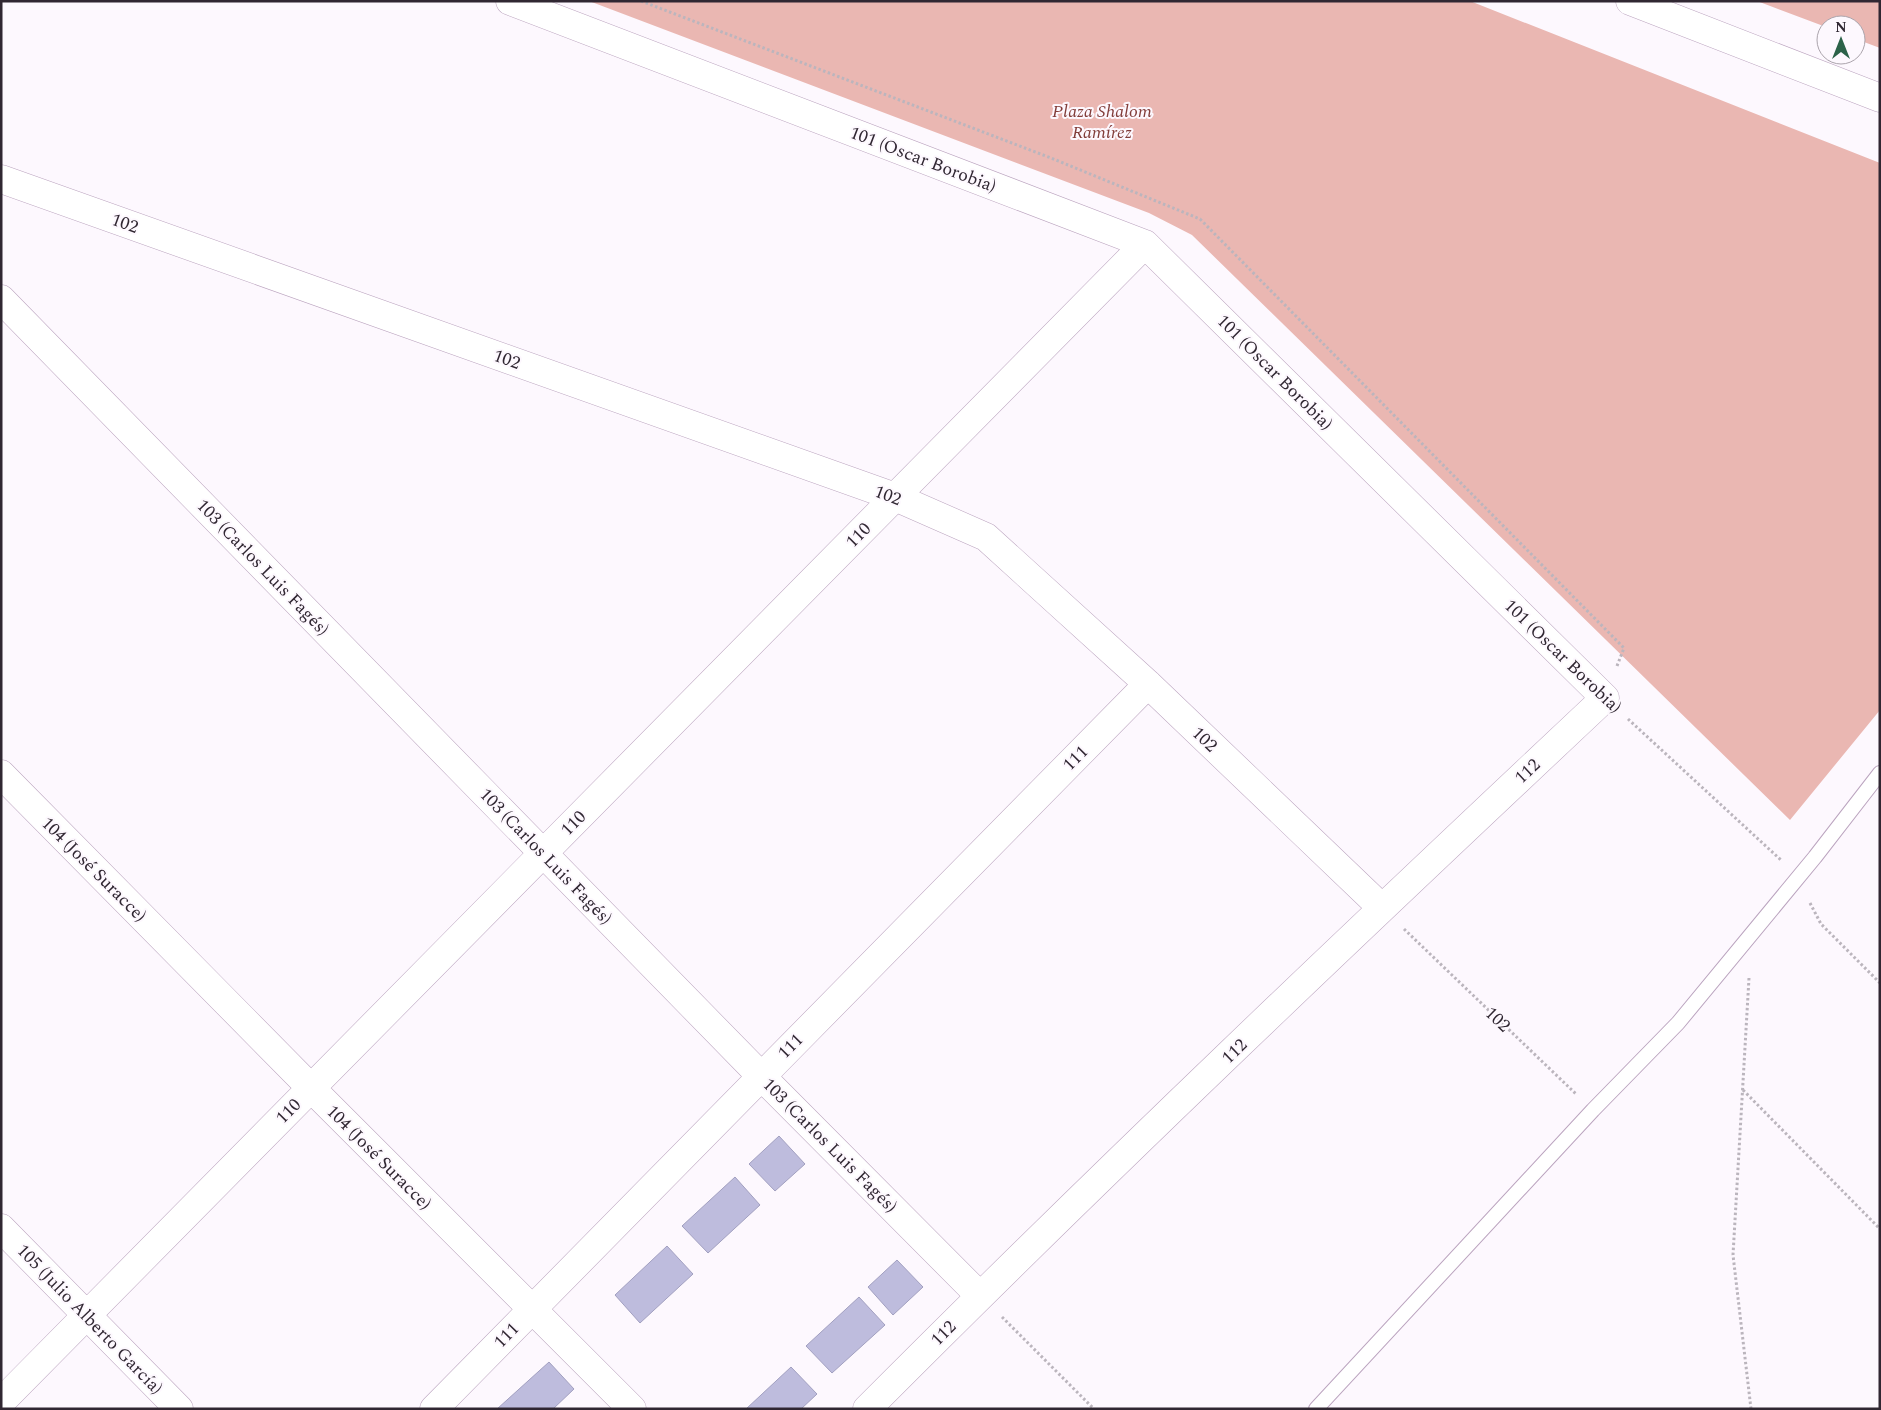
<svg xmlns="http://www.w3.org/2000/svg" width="1881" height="1410" font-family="Spectral,serif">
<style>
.green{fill:#eab7b2}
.building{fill:#bebcdd;stroke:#a2a0c0}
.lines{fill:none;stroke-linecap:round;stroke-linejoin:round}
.lane-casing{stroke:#bba4bf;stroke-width:16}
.street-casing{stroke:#bba4bf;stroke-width:29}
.secondary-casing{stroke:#bba4bf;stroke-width:29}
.path{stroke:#bbb5bd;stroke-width:3;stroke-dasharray:2.5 2.5;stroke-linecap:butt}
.lane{stroke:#fff;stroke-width:14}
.street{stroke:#fff;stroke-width:28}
.secondary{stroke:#fff;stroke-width:28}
.labels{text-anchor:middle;stroke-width:4;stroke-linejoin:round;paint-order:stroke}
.park-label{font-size:18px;font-style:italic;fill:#823d3a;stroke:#fdf8fe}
.street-label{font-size:18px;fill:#302732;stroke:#fdf8fe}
</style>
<rect width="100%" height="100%" fill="#fdf8fe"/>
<path class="green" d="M589,1H1470L1880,163V710L1790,820L1192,235L1149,213Z
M1757,1H1880V48L1856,39V25H1826V27Z"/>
<path class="building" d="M779,1136L805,1164L775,1191L749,1164Z
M735,1177L760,1205L708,1253L682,1226Z
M667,1246L693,1274L640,1323L615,1295Z
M897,1260L923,1287L893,1315L868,1287Z
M859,1297L885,1325L832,1373L806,1346Z
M549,1362L574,1389L553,1409H497Z
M791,1367L817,1394L801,1409H746Z"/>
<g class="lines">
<g class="lane-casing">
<path id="lane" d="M1316,1409L1593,1110L1678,1023L1815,857L1880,773"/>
</g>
<g class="street-casing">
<path id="street" d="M510,1L1145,244L1605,698C1356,932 1108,1167 867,1409
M1,179L895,497L986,537L1148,684L1382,908
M1,299L761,1076L980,1296
M1,774L311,1088L632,1409
M1,1228L179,1409
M1,1402L1145,244
M434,1409L1148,684"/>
</g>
<g class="secondary-casing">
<path id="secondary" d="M1630,1L1880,98"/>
</g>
<path class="path" d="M641,1L1051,158L1200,219L1624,648L1617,666
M1628,719L1782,861
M1810,903L1821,924L1880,983
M1404,929L1576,1094
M1749,978L1733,1255L1751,1409
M1743,1090L1880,1229
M1002,1317L1094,1409"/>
<use href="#lane" class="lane"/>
<use href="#street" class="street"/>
<use href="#secondary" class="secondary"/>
</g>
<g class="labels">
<g class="park-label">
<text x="1102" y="117">Plaza Shalom<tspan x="1102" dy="21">Ramírez</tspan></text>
</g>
<g class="street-label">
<text transform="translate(923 159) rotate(21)" y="6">101 (Oscar Borobia)</text>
<text transform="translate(125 223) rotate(20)" y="6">102</text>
<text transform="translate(507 359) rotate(20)" y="6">102</text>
<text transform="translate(1275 372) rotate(45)" y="6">101 (Oscar Borobia)</text>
<text transform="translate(888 495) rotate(21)" y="6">102</text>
<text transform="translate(858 535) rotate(-45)" y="6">110</text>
<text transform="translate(263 567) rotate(46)" y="6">103 (Carlos Luis Fagés)</text>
<text transform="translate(1563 656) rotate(44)" y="6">101 (Oscar Borobia)</text>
<text transform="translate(1205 739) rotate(44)" y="6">102</text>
<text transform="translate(1075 758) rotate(-45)" y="6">111</text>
<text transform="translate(1527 771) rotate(-43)" y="6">112</text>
<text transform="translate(573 823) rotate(-45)" y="6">110</text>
<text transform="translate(546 856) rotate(46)" y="6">103 (Carlos Luis Fagés)</text>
<text transform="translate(94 869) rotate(45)" y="6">104 (José Suracce)</text>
<text transform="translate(1498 1019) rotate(44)" y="6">102</text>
<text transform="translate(790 1046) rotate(-45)" y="6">111</text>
<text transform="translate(1234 1051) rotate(-44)" y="6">112</text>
<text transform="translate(288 1111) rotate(-45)" y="6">110</text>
<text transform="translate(830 1145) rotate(45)" y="6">103 (Carlos Luis Fagés)</text>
<text transform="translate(379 1157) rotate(45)" y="6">104 (José Suracce)</text>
<text transform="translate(90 1319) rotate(46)" y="6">105 (Julio Alberto García)</text>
<text transform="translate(943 1333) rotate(-45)" y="6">112</text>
<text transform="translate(506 1335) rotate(-46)" y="6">111</text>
</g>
</g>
<rect width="1881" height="1410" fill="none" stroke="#302732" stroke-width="5"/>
<g transform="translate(1841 40)"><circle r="24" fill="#fdf8fe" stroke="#aba4ac"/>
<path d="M0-4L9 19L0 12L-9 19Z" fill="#2c6249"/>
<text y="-8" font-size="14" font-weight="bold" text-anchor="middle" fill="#302732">N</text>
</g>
</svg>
